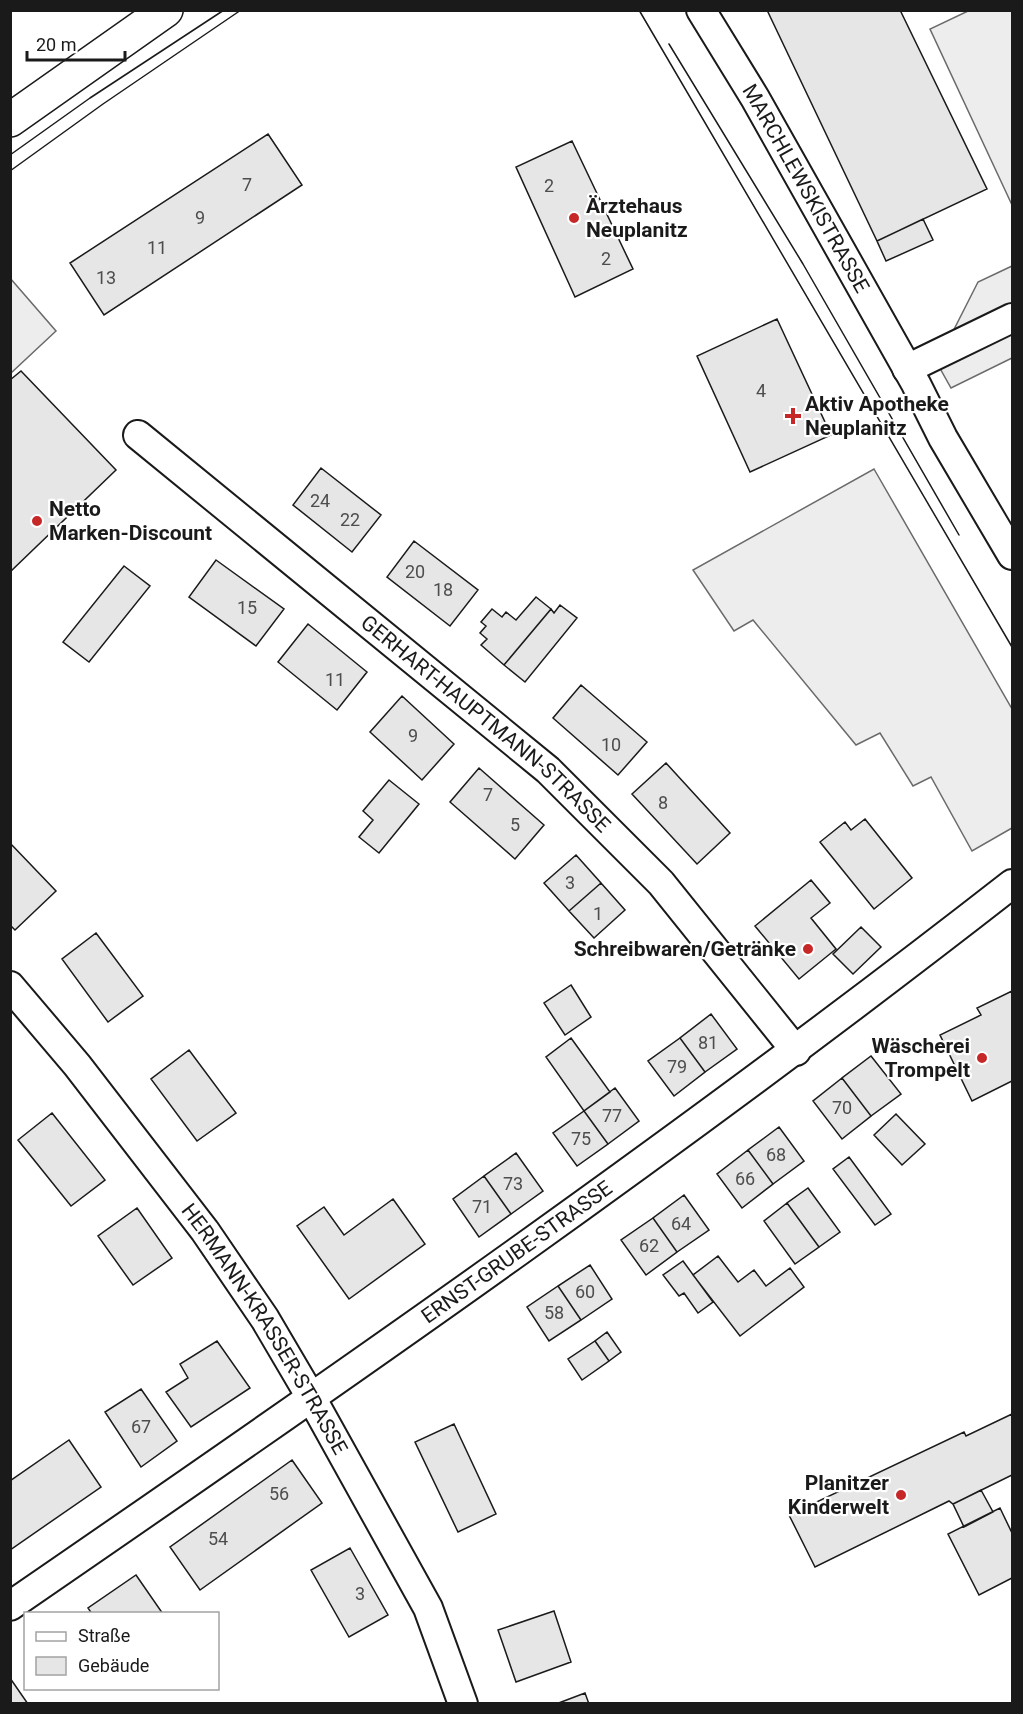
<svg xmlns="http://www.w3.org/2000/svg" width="1023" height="1714" font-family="Roboto,sans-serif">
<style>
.built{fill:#ededed;stroke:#6a6a6a;stroke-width:1.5}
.building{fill:#e6e6e6;stroke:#1a1a1a;stroke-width:1.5}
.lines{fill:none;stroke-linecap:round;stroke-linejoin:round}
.street-casing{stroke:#1a1a1a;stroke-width:32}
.secondary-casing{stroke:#1a1a1a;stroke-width:36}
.street{stroke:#fff;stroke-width:28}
.secondary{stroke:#fff;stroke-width:33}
.tram{stroke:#1a1a1a;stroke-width:1.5}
.poi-dot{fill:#c62828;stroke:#fff;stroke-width:2}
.labels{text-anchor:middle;stroke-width:4.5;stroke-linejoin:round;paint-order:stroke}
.number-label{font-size:18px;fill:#4d4d4d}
.street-label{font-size:21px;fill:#1a1a1a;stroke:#fff}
.poi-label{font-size:21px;font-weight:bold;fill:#1a1a1a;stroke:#fff;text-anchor:start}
</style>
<rect width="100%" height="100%" fill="#fff"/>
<path class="built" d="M988,11H1012V205L930,29L968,11Z
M1012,266V358L951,388L937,363L978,282Z
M10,278L56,331L11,373H10Z
M874,469L1012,709V828L972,851L931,777L913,786L880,733L856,745L753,620L734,631L693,570Z"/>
<path class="building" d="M767,10H900L987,189L877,241Z
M268,134L302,185L104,315L70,263Z
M572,141L633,269L575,297L516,167Z
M923,219L933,240L886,261L877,241Z
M777,319L831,435L750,472L697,356Z
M21,371L116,470L10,572V380Z
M321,468L381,515L352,552L293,505Z
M414,541L478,590L450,626L387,577Z
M216,560L284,609L256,646L189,597Z
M124,566L150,586L89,662L63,642Z
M536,597L551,609L504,665L481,645L487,639L480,633L486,626L481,622L492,609L502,617L506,612L516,620Z
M560,605L577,618L525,682L504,665L551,609L554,613Z
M308,624L367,672L337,710L278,662Z
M581,685L647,742L618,775L553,718Z
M402,696L454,744L422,780L370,732Z
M666,763L730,833L697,864L632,794Z
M479,768L544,825L515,859L450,802Z
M389,780L419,804L379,853L359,837L373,820L363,811Z
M865,819L912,878L874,909L820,842L845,822L851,830Z
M10,843L56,891L15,930L10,925Z
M576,855L601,883L569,911L544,883Z
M811,880L830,903L811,918L836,949L799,979L755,926Z
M601,883L625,910L594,938L569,911Z
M861,927L881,947L853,974L833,954Z
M96,933L143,996L108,1022L62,959Z
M571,985L591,1017L565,1035L544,1003Z
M1012,991V1081L972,1101L940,1035L981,1015L977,1008Z
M711,1014L737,1049L705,1072L680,1038Z
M571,1038L610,1092L584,1111L546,1057Z
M680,1038L705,1072L674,1096L648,1061Z
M189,1050L236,1113L197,1141L151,1079Z
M871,1056L901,1094L871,1116L842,1078Z
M842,1078L871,1116L842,1139L813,1101Z
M615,1088L639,1121L608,1144L584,1111Z
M584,1111L608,1144L577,1166L553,1133Z
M52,1113L105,1180L71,1206L18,1140Z
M896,1114L925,1144L902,1165L874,1135Z
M779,1127L804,1161L773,1184L748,1150Z
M748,1150L773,1184L742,1208L717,1174Z
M516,1153L543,1191L511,1214L484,1176Z
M849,1157L891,1214L875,1225L833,1169Z
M484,1176L511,1214L479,1237L453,1199Z
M808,1188L840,1232L819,1247L787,1203Z
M684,1195L709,1230L677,1252L653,1218Z
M393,1199L425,1244L349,1299L297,1226L324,1207L344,1235Z
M787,1203L819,1247L795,1264L764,1221Z
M137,1208L172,1258L133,1285L98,1236Z
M653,1218L677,1252L646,1275L621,1240Z
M718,1256L738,1282L754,1270L766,1286L790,1268L804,1287L740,1336L693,1275Z
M683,1261L713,1302L698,1313L684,1293L679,1296L663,1275Z
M590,1265L612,1299L581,1320L558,1286Z
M558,1286L581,1320L549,1341L527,1307Z
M607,1332L621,1352L609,1361L595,1341Z
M217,1341L250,1388L191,1427L166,1392L188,1378L180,1364Z
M595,1341L609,1361L582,1380L568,1359Z
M141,1389L177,1441L141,1467L105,1412Z
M1012,1414V1475L953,1504L949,1501L815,1567L789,1515L964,1432L966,1436Z
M454,1424L496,1514L458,1532L415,1442Z
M69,1440L101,1487L10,1550V1481Z
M292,1460L322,1503L200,1590L170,1547Z
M981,1490L993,1512L964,1527L953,1504Z
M1000,1508L1012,1533V1578L979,1595L948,1534Z
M350,1548L388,1615L349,1637L311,1570Z
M136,1575L163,1614H92L88,1608Z
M554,1611L571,1662L516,1682L498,1630Z
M10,1678L28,1704H10Z
M585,1693L589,1704H556Z"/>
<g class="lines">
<g class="street-casing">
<g id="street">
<path id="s1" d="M701,10L755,98L916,384L943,438L1012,555"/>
<path d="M907,369L1012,318"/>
<path id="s2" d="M138,435L548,770L661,883L796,1051"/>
<path id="s3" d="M10,986L77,1065L205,1231L265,1319L312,1399L428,1608L463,1704"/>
<path id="s4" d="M10,1606C349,1373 688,1137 1012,884"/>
</g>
</g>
<g class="secondary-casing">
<path id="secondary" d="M10,120L166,10"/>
</g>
<use href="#street" class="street"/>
<use href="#secondary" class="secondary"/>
<path class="tram" d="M639,10L1012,647
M669,44L803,264L959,535
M10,155L90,98L224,10
M10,171L103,104L241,10"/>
</g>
<g class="poi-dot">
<circle cx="574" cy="218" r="6"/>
<path d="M790 407h6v6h6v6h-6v6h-6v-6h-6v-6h6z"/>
<circle cx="37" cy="521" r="6"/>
<circle cx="808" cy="949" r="6"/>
<circle cx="982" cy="1058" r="6"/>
<circle cx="901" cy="1495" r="6"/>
</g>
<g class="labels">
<g class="number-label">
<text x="247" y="191">7</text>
<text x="549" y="192">2</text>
<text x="200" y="224">9</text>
<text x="157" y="254">11</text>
<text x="606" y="265">2</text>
<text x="106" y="284">13</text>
<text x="761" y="397">4</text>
<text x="320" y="507">24</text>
<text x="350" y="526">22</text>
<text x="415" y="578">20</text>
<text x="443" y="596">18</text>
<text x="247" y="614">15</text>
<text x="335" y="686">11</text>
<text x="413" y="742">9</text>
<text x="611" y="751">10</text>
<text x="488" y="801">7</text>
<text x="663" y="809">8</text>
<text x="515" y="831">5</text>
<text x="570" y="889">3</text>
<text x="598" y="920">1</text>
<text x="708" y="1049">81</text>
<text x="677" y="1073">79</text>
<text x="842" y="1114">70</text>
<text x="612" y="1122">77</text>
<text x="581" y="1145">75</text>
<text x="776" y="1161">68</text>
<text x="745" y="1185">66</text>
<text x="513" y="1190">73</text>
<text x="482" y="1213">71</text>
<text x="681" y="1230">64</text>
<text x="649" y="1252">62</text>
<text x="585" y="1298">60</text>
<text x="554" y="1319">58</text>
<text x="141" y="1433">67</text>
<text x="279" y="1500">56</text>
<text x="218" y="1545">54</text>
<text x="360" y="1600">3</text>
</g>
<g class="street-label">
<text dy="7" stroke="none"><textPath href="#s1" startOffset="207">MARCHLEWSKISTRASSE</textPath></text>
<text dy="7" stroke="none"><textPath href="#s2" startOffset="452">GERHART-HAUPTMANN-STRASSE</textPath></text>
<text dy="7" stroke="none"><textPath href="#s4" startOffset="618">ERNST-GRUBE-STRASSE</textPath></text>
<text dy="7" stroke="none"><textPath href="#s3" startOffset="428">HERMANN-KRASSER-STRASSE</textPath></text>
</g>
<g class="poi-label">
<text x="586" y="213">Ärztehaus<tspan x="586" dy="24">Neuplanitz</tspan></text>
<text x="805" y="411">Aktiv Apotheke<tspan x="805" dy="24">Neuplanitz</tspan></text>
<text x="49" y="516">Netto<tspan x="49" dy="24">Marken-Discount</tspan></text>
<text x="796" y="956" text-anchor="end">Schreibwaren/Getränke</text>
<text x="970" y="1053" text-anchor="end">Wäscherei<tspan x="970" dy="24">Trompelt</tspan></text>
<text x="889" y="1490" text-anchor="end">Planitzer<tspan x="889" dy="24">Kinderwelt</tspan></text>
</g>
</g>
<rect width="1023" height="1714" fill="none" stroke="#1a1a1a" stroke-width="24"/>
<rect x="24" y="1612" width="195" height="78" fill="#ffffff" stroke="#a3a3a3" stroke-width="1.5"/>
<rect x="36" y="1632" width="30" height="9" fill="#ffffff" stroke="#a3a3a3" stroke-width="1.5"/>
<text x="78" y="1642" font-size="18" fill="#1a1a1a">Straße</text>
<rect x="36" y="1657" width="30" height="18" fill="#e6e6e6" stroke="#a3a3a3" stroke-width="1.5"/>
<text x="78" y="1672" font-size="18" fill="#1a1a1a">Gebäude</text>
<path d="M27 51v9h98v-9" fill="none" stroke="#1a1a1a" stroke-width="3"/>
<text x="36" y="51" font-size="18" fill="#1a1a1a" stroke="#ffffff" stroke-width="4.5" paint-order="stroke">20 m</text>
</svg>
